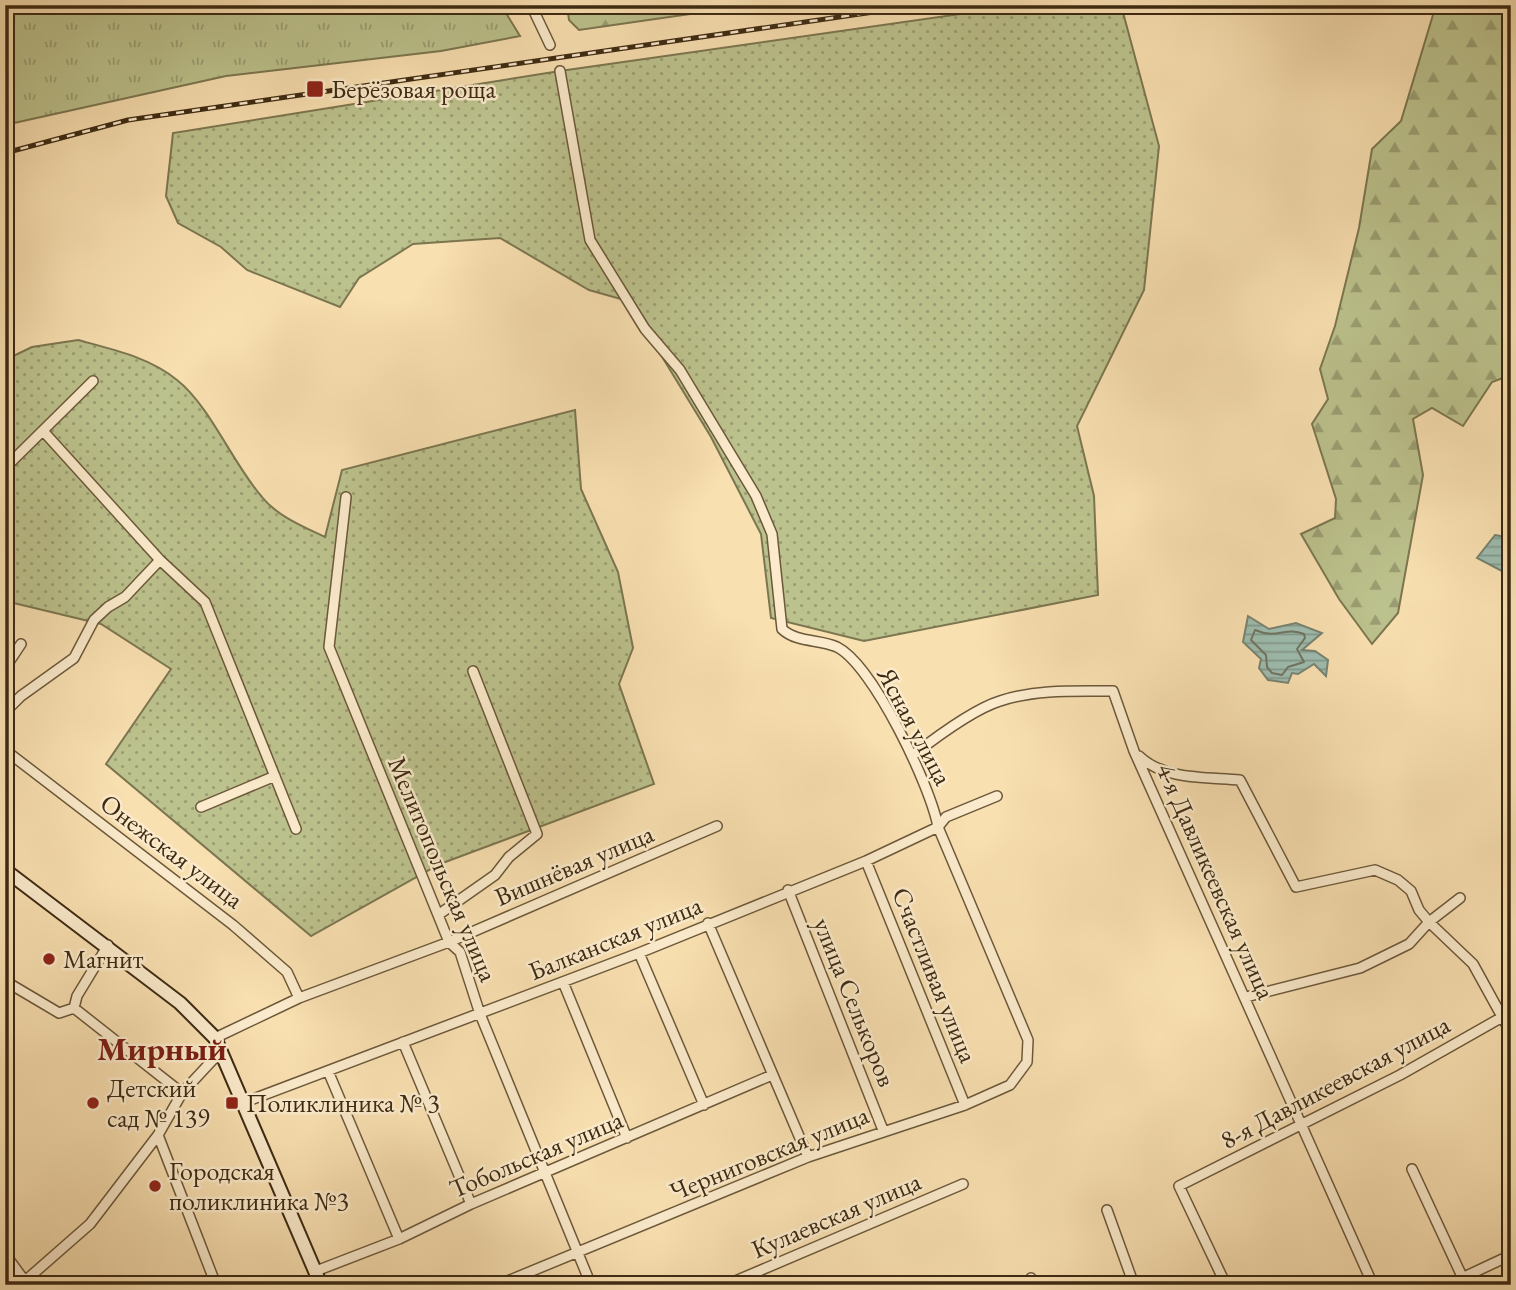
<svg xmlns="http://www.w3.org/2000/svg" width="1516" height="1290" font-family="'EB Garamond',serif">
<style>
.forest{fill:url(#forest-firs);stroke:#7c7650;stroke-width:2}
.park{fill:url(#park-tufts);stroke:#7c7650;stroke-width:2}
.garden{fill:url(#garden-dots);stroke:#7c7650;stroke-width:2}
.water{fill:url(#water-rules);stroke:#778271;stroke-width:2}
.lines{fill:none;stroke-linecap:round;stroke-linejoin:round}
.shore{stroke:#6e7462;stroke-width:2}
.street-casing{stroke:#6c583a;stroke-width:12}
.secondary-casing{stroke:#3d2a13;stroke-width:16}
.street{stroke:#fbebcc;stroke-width:9}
.secondary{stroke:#fbebcc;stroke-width:12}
.rail-casing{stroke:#3d2a13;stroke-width:5}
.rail{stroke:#fbebcc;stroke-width:2.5;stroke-dasharray:8;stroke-linecap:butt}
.poi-dot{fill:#8f2418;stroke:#fbebcc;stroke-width:2.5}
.labels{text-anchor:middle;stroke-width:5;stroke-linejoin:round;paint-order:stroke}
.poi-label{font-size:26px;fill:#3d2a13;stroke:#fbebcc;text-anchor:start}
.street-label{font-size:26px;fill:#3d2a13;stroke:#fbebcc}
.district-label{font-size:33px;font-weight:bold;fill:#7a1f14;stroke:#fbebcc}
</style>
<defs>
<pattern id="forest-firs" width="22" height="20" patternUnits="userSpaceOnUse" patternTransform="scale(1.75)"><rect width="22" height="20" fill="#bcc28d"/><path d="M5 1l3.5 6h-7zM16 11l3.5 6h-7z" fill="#9a9e72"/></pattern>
<pattern id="park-tufts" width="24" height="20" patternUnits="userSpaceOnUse" patternTransform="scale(1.75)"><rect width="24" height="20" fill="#bcc28d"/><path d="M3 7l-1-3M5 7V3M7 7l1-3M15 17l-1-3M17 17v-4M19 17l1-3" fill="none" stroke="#9a9e72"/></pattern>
<pattern id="garden-dots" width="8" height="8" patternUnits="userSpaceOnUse" patternTransform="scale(1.75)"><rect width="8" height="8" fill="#bcc28d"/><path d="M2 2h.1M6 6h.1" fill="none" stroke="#9a9e72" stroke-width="1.8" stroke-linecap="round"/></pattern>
<pattern id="water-rules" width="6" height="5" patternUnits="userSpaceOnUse" patternTransform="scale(1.75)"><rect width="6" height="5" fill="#9ebdb0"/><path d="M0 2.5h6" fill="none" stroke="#829a8e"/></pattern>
</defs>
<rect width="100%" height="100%" fill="#f9e0b1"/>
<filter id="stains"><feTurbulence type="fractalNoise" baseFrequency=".00286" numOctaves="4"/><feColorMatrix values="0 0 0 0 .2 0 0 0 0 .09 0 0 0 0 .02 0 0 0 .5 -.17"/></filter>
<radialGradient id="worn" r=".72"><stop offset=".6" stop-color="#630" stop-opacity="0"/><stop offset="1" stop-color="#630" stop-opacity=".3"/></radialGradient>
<path class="forest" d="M567,5H753L579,30L569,20Z
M1436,5H1511V375L1492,382L1463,426L1432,408L1413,419L1423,475L1398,613L1372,644L1339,599L1301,534L1335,518L1336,499L1312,424L1328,399L1320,369L1335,326L1359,228L1372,149L1401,121Z"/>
<path class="park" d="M5,5H501L520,36L441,51L226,76L5,125Z"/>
<path class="garden" d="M1024,5H1121L1159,146L1144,290L1077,426L1094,496L1098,595L864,641L771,618L761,534L711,437L628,301L589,290L500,238L413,244L359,278L340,307L247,270L221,247L178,223L166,196L173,133L560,71Z
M78,340C111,349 149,357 177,380C210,406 233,464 262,497C277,516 304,527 325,537L342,470L575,410L581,489L618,572L633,648L619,684L654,784L440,864L311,936L106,764L171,669L101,624L5,601V360L32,347Z"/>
<path class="water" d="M1495,535L1511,538L1506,583L1502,571L1477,558Z
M1248,616L1269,629L1296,623L1322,633L1302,650L1315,651L1328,660L1326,676L1314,664L1298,674L1292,673L1288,683L1268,680L1259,668L1261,659L1243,642Z"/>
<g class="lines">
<path class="shore" d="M1255,630C1278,640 1285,626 1304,634L1305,638L1297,649L1304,662L1288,667L1282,675L1272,673L1267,667L1266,655L1251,640Z"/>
<g class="street-casing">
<path id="street" d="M531,5L550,45
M44,432L160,560L205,602L296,829
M5,468L93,381
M346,497L329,647L449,942L460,952L480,1014L591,1285
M5,668L21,644
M5,712L21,696L74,658L94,620L108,607L125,597L160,560
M5,750L233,925L287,972L299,998
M913,755C935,738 974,709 1000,701C1036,689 1076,691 1113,691L1134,751L1373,1285
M1139,756C1164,780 1206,777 1240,780L1296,887L1375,870L1398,880L1411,891L1419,910L1429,922L1473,964L1511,1033
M201,807L275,776
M866,861L965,1105
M788,890L883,1130
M438,915L495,875L509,857L537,834L473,671
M708,923L808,1157
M639,953L704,1105
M5,981L59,1013L74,1008L182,1093
M563,982L627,1138
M1246,997L1360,968L1409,944L1429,922L1460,898
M74,1008L77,996L108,945
M215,1038L299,998L449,942L717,826
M403,1042L471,1204
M328,1071L399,1239
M240,1104L639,953L866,861L938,827L946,817L997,796
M158,1135L216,1285
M1412,1169L1466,1285
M1107,1210L1134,1285
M5,1254L27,1284
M316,1271L399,1239L471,1204L772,1075
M1031,1278V1285
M25,1281L90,1224L158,1135L182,1093L221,1051
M498,1285L808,1157L965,1105L1010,1085L1027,1062L1028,1040L938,827C931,787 873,665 837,647C819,639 797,643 782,629L772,534L756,496L680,370L645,329L590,240L560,71
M726,1285L963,1184
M1226,1285L1179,1186L1400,1075L1497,1020L1511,1016
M1447,1285L1511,1255"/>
</g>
<g class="secondary-casing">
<path id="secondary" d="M5,870L180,1003L215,1038L321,1285"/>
</g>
<use href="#street" class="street"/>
<use href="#secondary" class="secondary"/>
<g class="rail-casing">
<path id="rail" d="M5,153L128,120L922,5"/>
</g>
<use href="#rail" class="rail"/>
</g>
<g class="poi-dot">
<rect x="306" y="80" width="18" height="18" rx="3.5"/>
<circle cx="49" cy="959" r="7"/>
<circle cx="93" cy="1103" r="7"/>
<rect x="225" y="1096" width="14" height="14" rx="3.5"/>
<circle cx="155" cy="1186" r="7"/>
</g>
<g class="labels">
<g class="poi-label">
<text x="331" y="98">Берёзовая роща</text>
<text x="63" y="968">Магнит</text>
<text x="107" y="1097">Детский<tspan x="107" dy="30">сад № 139</tspan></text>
<text x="246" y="1112">Поликлиника № 3</text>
<text x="169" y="1180">Городская<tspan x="169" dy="30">поликлиника №3</tspan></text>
</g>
<g class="street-label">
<text transform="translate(915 726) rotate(62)" y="9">Ясная улица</text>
<text transform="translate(172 851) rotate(37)" y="9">Онежская улица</text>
<text transform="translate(574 865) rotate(-23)" y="9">Вишнёвая улица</text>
<text transform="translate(443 869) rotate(67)" y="9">Мелитопольская улица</text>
<text transform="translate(1216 881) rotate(66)" y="9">4-я Давликеевская улица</text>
<text transform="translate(615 938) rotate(-22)" y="9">Балканская улица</text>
<text transform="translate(935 975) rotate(68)" y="9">Счастливая улица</text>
<text transform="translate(855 1002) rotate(68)" y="9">улица Селькоров</text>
<text transform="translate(1335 1082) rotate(-28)" y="9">8-я Давликеевская улица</text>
<text transform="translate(769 1153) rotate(-22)" y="9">Черниговская улица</text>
<text transform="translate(536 1154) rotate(-23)" y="9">Тобольская улица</text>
<text transform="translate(836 1215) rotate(-23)" y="9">Кулаевская улица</text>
</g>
<g class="district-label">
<text x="162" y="1060">Мирный</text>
</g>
</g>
<rect width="1516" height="1290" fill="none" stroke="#f9e0b1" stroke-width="28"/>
<rect x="7" y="7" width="1502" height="1276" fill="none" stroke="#3d2a13" stroke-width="3.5"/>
<rect x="14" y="14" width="1488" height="1262" fill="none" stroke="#3d2a13" stroke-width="2"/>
<rect width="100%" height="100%" filter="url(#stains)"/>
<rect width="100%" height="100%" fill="url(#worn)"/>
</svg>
